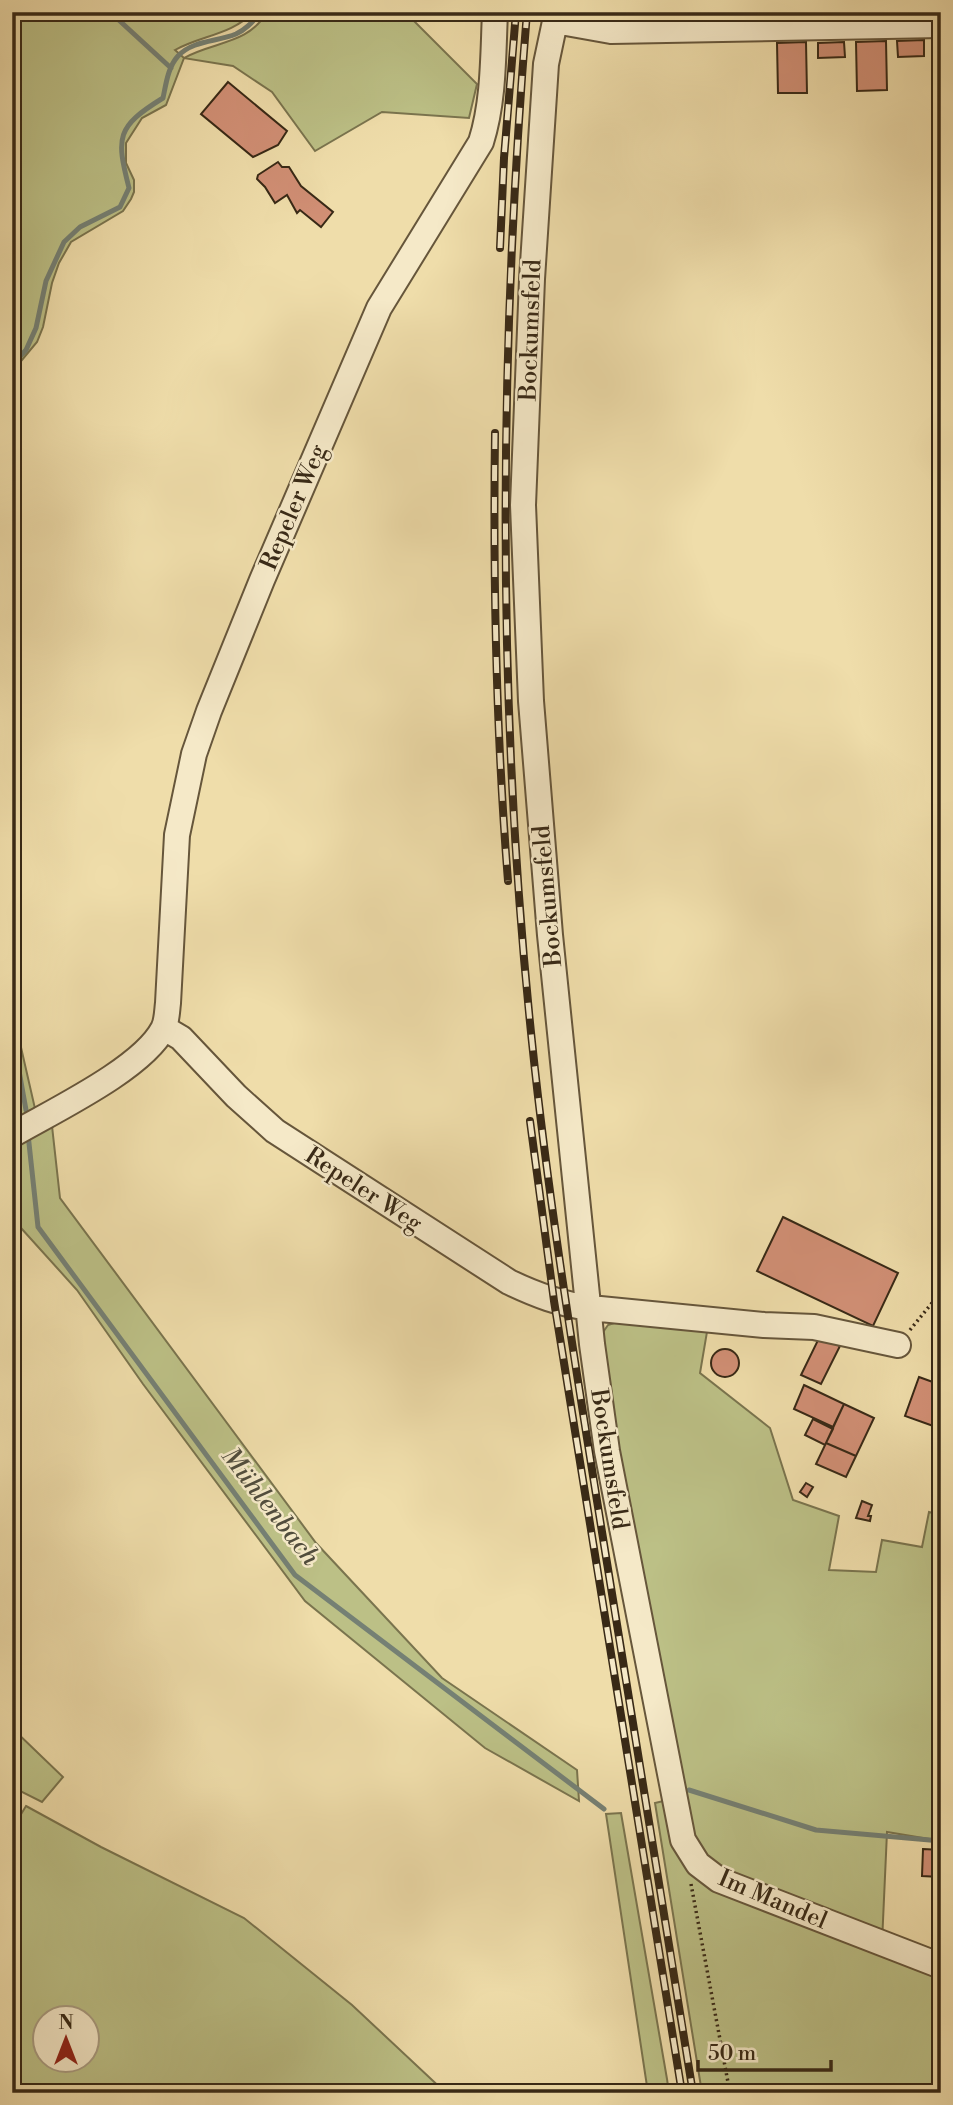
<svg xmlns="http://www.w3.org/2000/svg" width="953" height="2105" font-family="'Libre Bodoni',serif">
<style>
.green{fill:#bcc086;stroke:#7a744e;stroke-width:2;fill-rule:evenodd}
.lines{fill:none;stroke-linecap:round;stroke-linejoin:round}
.stream{stroke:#758074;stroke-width:5}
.building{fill:#d18f75;stroke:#382916;stroke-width:2}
.minor-casing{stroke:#66563b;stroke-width:28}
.path{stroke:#382916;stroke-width:3.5;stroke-dasharray:2 3.5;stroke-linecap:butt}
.minor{stroke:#f5e9c8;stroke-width:24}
.rail-casing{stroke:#382916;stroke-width:8}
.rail{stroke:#f5e9c8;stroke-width:5;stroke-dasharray:16;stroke-linecap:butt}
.labels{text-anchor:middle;stroke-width:5;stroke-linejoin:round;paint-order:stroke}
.street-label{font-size:24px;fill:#382916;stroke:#f5e9c8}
.water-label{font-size:26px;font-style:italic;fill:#514d3d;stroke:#f5e9c8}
</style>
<rect width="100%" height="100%" fill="#efddaa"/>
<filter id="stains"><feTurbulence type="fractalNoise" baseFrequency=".00286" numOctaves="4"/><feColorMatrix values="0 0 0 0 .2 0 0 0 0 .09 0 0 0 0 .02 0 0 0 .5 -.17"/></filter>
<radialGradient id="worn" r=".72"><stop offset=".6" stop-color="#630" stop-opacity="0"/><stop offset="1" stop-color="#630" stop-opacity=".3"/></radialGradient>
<path class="green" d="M12,12H253C232,35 202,35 175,50L184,58C214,41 248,45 267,12H405L477,84L469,118L382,112L315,151L272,92L233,66L184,58L166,105L142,118L126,143V163L134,180V192L131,199L123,211L71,242L59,263L52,283L43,327L37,342L12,372Z
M12,1008L36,1113L52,1126L60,1198L316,1543L442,1678L577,1770L579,1801L485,1748L305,1601L143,1384L77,1290L12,1218Z
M630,1318L708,1326L700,1373L770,1428L793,1500L839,1516L829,1570L876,1572L882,1540L922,1547L929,1512L941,1515V1841L887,1832L882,1943L941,1975V2093H702L655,1803L680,1797L599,1338L608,1325Z
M12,1728L63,1777L42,1802L12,1787Z
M26,1806L101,1847L244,1918L352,2005L446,2093H12V1829ZM46,2018H88V2060H46Z
M621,1813L667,2079L669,2093H648L606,1814Z"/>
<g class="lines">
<path class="stream" d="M110,12L171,68
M12,365L26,350L36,328L46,281L64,242L80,227L120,207L129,188C116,137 116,127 163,98C166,84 168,67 178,56C193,40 217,42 236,34C247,29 253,21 261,12
M12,1032L26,1110
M28,1134L38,1227L295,1575L604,1809
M689,1790L816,1830L941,1841"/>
</g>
<path class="building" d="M924,40V56L898,57L897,41Z
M936,40H941V90H937Z
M886,41L887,90L857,91L856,42Z
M806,42L807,93H778L777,43Z
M844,42L845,57L818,58V43Z
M228,82L287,131L278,145L253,157L201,114Z
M278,162L282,167H289L301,186L333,212L321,227L300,210L297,213L287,195L275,203L265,187L257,179L258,175Z
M783,1217L898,1273L873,1326L757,1271Z
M820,1336L840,1346L821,1384L801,1375Z
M711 1363a14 14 0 1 1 28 0a14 14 0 1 1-28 0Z
M919,1377L941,1385L939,1428L905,1416Z
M804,1385L844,1404L833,1427L794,1409Z
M844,1404L874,1418L856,1456L826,1443Z
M813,1419L833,1429L825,1445L805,1435Z
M826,1443L856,1456L846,1477L816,1464Z
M806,1483L813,1487L807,1497L800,1492Z
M862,1501L872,1505L868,1516H871L870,1521L856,1518Z
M923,1849L941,1850L940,1877L922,1876Z
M938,1918H941V1946H937Z"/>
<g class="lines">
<g class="minor-casing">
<path id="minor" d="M557,12L546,64L532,279L523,505L531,701L550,935L592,1344L607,1451L683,1840L698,1864L719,1880L941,1966
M555,21L611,31L941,25
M164,1028L181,1038L236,1096L275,1131L509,1282C536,1295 560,1304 590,1308L764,1325L814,1327L898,1345
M12,1135C53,1111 142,1069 163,1029C167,1022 167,1011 168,1003L177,835L194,754L209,711L262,580L379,308L481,142C494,101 493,55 495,12"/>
</g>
<path class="path" d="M910,1330L941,1292
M691,1884L730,2093"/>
<use href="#minor" class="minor"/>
<g class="rail-casing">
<path id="rail" d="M527,12C499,355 496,700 532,1042C549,1206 576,1369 602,1532C632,1719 663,1906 693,2093
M500,248L504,158L516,12
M495,433C493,583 496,732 508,881
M530,1121L554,1301L682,2093"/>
</g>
<use href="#rail" class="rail"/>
</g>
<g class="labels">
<g class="street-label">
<text transform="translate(530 330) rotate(-88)" y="8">Bockumsfeld</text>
<text transform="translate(293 507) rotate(-67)" y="8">Repeler Weg</text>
<text transform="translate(547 896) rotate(-95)" y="8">Bockumsfeld</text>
<text transform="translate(364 1189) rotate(33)" y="8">Repeler Weg</text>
<text transform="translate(610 1459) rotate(81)" y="8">Bockumsfeld</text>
<text transform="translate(773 1899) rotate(23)" y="8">Im Mandel</text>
</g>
<g class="water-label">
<text transform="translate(271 1506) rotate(52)" y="9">Mühlenbach</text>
</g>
</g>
<rect width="953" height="2105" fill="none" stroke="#efddaa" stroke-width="42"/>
<rect x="14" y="14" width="925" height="2077" fill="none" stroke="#382916" stroke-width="3.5"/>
<rect x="21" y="21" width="911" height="2063" fill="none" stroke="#382916" stroke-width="2"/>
<g transform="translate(66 2039)"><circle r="33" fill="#f5e9c8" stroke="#a99c81" stroke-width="2"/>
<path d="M0-5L12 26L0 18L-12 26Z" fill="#8f2418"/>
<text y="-10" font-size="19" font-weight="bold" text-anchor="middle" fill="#382916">N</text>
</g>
<path d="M698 2060v10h133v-10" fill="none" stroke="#382916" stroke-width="3.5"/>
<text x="708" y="2060" font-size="21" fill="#382916" stroke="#f5e9c8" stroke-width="5" paint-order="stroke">50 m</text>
<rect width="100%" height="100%" filter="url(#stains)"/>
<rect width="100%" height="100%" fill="url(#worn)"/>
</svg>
